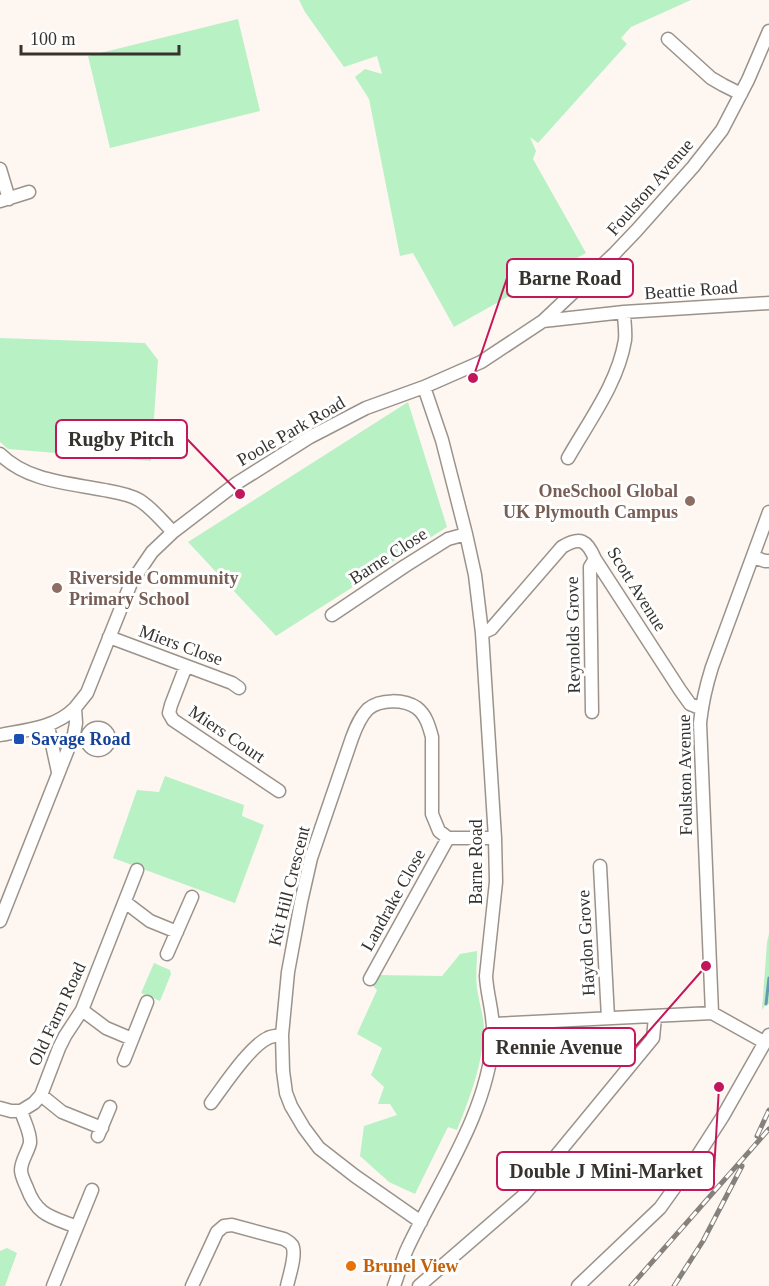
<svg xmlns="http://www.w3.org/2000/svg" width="769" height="1286" font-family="Georgia,serif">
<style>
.green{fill:#b8f1c4}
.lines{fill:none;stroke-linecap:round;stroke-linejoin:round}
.stream{stroke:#6799b3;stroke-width:3}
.street-casing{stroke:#9b938b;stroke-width:15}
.street{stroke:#fff;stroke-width:12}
.rail-casing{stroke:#86817c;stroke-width:5}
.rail{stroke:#fff;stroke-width:3;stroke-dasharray:9;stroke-linecap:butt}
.education-dot{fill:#8d6e63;stroke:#fff;stroke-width:2}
.transit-dot{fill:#1a4fb4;stroke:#fff;stroke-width:2}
.food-dot{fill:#e8710a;stroke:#fff;stroke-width:2}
.labels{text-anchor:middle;stroke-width:6;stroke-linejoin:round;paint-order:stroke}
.street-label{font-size:18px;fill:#36332f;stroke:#fff}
.education-label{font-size:18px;font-weight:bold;fill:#785e54;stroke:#fff;text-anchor:end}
.transit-label{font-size:18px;font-weight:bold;fill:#164399;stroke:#fff;text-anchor:start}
.food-label{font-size:18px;font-weight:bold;fill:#c56008;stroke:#fff;text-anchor:start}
.leader{fill:none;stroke:#c2185b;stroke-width:2}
.callout-dot{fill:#c2185b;stroke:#fff;stroke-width:2}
.callout{fill:#fff;stroke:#c2185b;stroke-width:2}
.callout-label{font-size:20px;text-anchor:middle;font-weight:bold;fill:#36332f}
</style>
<rect width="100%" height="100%" fill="#fef7f1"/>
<path class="green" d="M299,0H691L631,27L621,38L627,44L538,143L530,137L536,151L533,159L586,253L454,327L413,253L400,256L369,99L355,77L365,69L382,74L377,56L344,67L305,12Z
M238,19L260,111L110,148L88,56Z
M0,338L145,343L158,360L151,461L8,449L0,442Z
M408,402L447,527L276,636L188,542Z
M165,776L244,805L242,816L264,825L235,903L113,858L137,790L159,792Z
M769,934V1004H766L762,1010L767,942Z
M477,951C477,966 475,980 478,994C480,1006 484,1018 484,1030C483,1063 469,1100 457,1130L448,1127L415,1194L389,1182L360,1156L364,1126L397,1115L390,1104H378L384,1087L371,1075L382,1048L357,1034L377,990L372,985L378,975L442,976L460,954Z
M154,963L170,970L171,974L160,1001L141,993Z
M7,1248L17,1253L5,1286H0V1251Z"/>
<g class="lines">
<path class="stream" d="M766,1004L769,978"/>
<g class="street-casing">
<path id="street" d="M668,39L711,78L723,85L741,94
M0,169L9,199
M0,201L29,192
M543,321L624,312L769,303
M0,454C27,481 68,483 104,490C115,492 129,494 139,500C152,508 162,521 173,532
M568,458C589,421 618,383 625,340C626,331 624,321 624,312
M753,557L765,561H769
M332,615L405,566L448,539L466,534
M482,633L491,629L562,547C580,536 587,540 595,559L680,690L690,704L702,709
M109,637L232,683L239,688
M186,666L171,705L169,713L173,720L279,791
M592,712L590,567L595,559
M48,726L58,772
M87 739a11 11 0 1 1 22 0a11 11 0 1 1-22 0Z
M0,735C27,730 55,728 75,708C79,703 83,698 87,693L131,583L152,552L173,532L237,483L310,437L366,408L424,387L481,362L543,321L615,253L636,231L693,167L722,130L748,80L769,31
M600,866L608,1018
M125,902L150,921L177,932
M0,921L74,734L76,723L75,708
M167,954L192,897
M370,979L448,838
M82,1010L106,1028L132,1039
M712,1013L700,723C702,703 706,686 712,667L769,512
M494,1024L712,1013L764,1042
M124,1060L147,1002
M41,1095L62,1112L102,1128
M211,1103C223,1087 250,1046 268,1038C271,1036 277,1036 282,1035
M0,1108L11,1111H21L34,1103L41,1095L59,1048L65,1036L82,1010L137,870
M21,1111C24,1121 31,1133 30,1143C28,1152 21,1161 21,1170C21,1176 25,1183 27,1188C37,1216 52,1217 77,1227
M98,1136L110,1107
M421,1222L355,1176L319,1148L304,1128L291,1106L286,1093L283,1071L282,1035L288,972L301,902L311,858L352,738C356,727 360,717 368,709C380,699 404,699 417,708C426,715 429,726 432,737V814L439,831L448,838H495
M53,1286L92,1190
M192,1286L217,1232L224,1226L232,1225L284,1239C287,1241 290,1242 292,1245C297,1254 289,1276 287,1286
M394,1286C399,1273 402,1259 408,1247C439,1181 487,1114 493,1039C495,1017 487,997 486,976L496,882L495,838L482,633L475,575L466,534L442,440L424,387
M419,1286L523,1196L653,1038L655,1017
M578,1286L660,1208L698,1155L723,1116L769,1035"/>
</g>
<use href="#street" class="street"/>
<g class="rail-casing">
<path id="rail" d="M757,1136L769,1110
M631,1286L769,1129
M674,1286L703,1241L742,1166"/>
</g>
<use href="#rail" class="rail"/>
</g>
<g class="education-dot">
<circle cx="690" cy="501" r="6"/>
<circle cx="57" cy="588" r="6"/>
</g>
<rect class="transit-dot" x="13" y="733" width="12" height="12" rx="3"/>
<circle class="food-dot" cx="351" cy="1266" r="6"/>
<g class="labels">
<g class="street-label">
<text transform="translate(650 187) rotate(-49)" y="6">Foulston Avenue</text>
<text transform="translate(691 290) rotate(-4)" y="6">Beattie Road</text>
<text transform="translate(291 431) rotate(-30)" y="6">Poole Park Road</text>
<text transform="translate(388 556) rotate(-33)" y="6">Barne Close</text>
<text transform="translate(637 589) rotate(58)" y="6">Scott Avenue</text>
<text transform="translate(573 635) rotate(-91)" y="6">Reynolds Grove</text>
<text transform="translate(181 645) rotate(20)" y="6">Miers Close</text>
<text transform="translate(227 734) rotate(34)" y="6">Miers Court</text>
<text transform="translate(685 775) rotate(-91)" y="6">Foulston Avenue</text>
<text transform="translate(476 862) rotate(-90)" y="6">Barne Road</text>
<text transform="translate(289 886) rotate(-76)" y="6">Kit Hill Crescent</text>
<text transform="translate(393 900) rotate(-61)" y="6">Landrake Close</text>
<text transform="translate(586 943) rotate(-93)" y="6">Haydon Grove</text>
<text transform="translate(57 1014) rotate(-65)" y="6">Old Farm Road</text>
</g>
<g class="education-label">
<text x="678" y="497">OneSchool Global<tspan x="678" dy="21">UK Plymouth Campus</tspan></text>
<text x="69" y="584" text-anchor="start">Riverside Community<tspan x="69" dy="21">Primary School</tspan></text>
</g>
<g class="transit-label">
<text x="31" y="745">Savage Road</text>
</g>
<g class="food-label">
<text x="363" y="1272">Brunel View</text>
</g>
</g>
<path class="leader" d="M473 378L507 278M240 494L187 439M706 966L635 1047M719 1087L714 1171"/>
<g class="callout-dot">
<circle cx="473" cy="378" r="6"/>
<circle cx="240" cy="494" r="6"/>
<circle cx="706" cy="966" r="6"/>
<circle cx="719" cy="1087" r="6"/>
</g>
<g class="callout">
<rect x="507" y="259" width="126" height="38" rx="6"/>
<rect x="56" y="420" width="131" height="38" rx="6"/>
<rect x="483" y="1028" width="152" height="38" rx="6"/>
<rect x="497" y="1152" width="217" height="38" rx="6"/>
</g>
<g class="callout-label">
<text x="570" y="285">Barne Road</text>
<text x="121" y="446">Rugby Pitch</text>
<text x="559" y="1054">Rennie Avenue</text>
<text x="606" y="1178">Double J Mini-Market</text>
</g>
<path d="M21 45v9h158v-9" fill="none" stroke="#36332f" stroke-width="3"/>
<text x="30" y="45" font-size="18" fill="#36332f" stroke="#ffffff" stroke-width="4.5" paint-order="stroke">100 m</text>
</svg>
